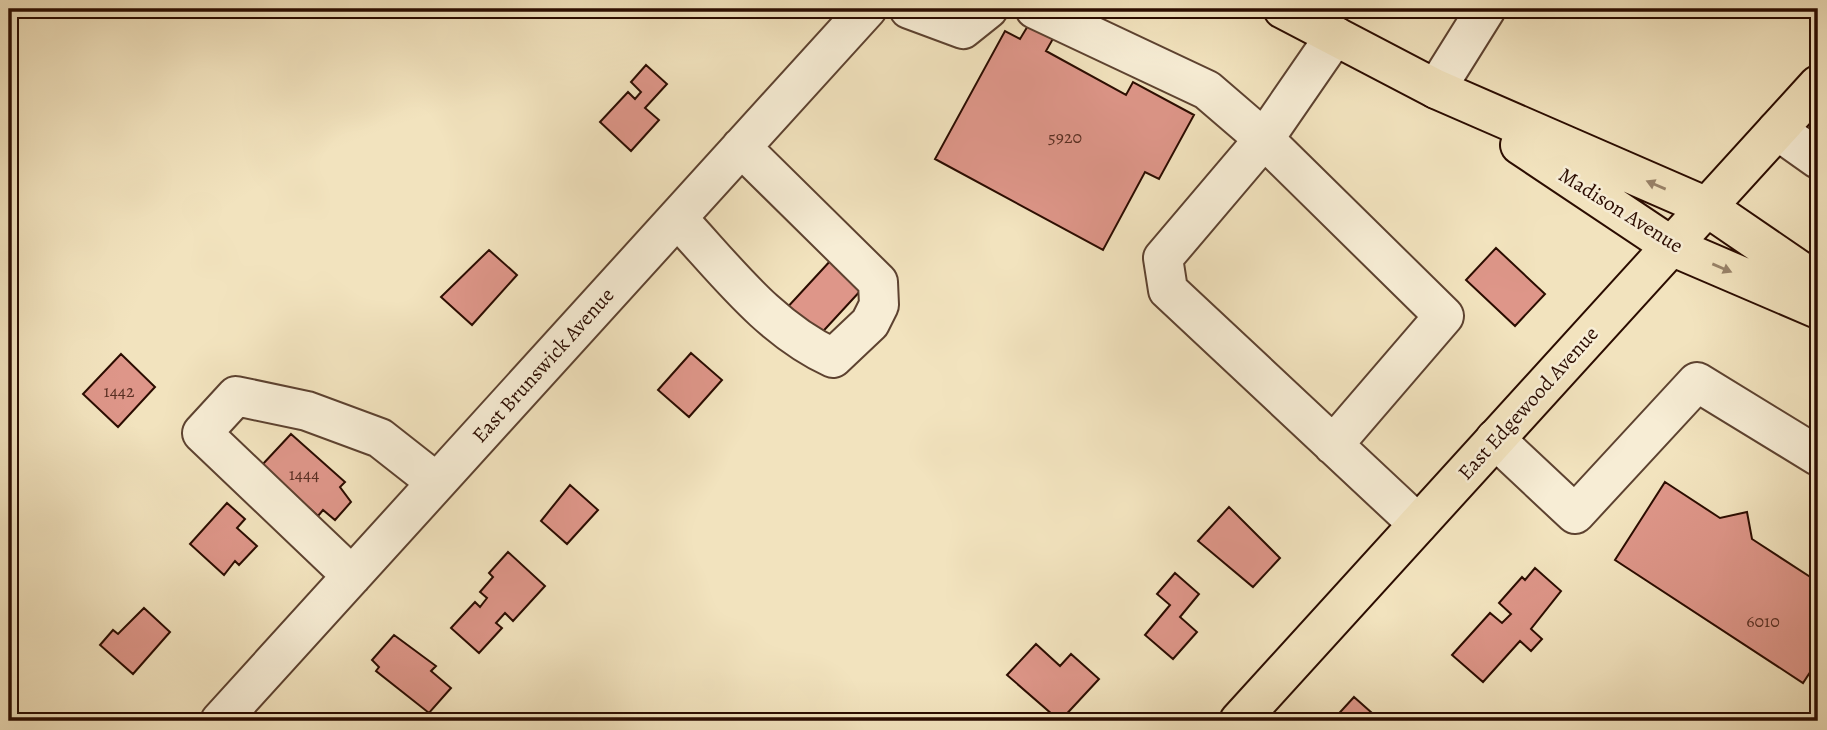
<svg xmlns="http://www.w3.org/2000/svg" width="1827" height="730" font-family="Alegreya,serif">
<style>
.building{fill:#de9689;stroke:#2b0c00;stroke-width:2}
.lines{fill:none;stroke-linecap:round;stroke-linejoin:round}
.minor-casing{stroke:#5d4230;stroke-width:42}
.major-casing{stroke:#2b0c00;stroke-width:42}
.minor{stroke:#f7edd5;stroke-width:38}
.major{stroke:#f2e3be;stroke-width:38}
.oneway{fill:#988268}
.labels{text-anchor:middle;stroke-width:5;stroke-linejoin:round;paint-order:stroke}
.number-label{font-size:18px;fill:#582e22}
.street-label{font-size:21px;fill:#2b0c00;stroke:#f7edd5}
</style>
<rect width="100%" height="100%" fill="#f2e3be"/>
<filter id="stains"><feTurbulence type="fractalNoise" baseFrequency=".00286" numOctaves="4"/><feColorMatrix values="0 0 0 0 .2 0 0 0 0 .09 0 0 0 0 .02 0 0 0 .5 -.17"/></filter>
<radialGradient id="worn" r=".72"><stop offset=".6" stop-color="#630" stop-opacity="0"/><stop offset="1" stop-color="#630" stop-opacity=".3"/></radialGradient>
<path class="building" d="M1029,24L1054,37L1046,51L1126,95L1133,82L1194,115L1159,179L1145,172L1103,250L935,159L1005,31L1020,39Z
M646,65L667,84L645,108L659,120L631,151L600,122L628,92L635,99L641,92L631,82Z
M1496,248L1545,294L1515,326L1466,280Z
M489,250L517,275L472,325L441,297Z
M832,259L863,288L815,340L784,311Z
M691,353L722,380L689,417L658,390Z
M121,354L155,387L118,427L83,394Z
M291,434L345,482L340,487L351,502L335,520L323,510L318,516L262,465Z
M1665,482L1720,518L1747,512L1752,539L1818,582V660L1803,683L1615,560Z
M570,485L598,510L567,544L541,521Z
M227,503L245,519L237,528L257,546L239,565L235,561L224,575L190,544Z
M1229,507L1280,558L1253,587L1198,541Z
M508,552L545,586L513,621L505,613L496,623L502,628L479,653L451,628L475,602L480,607L487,598L480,592L493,577L489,573Z
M1535,568L1561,591L1531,629L1542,639L1531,651L1520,641L1483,682L1452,655L1490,613L1502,623L1511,614L1499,603L1522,577L1525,580Z
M1175,573L1199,594L1180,617L1197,632L1173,659L1145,635L1170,605L1157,594Z
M144,608L170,632L133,674L100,645L113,630L118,634Z
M394,635L436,666L431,671L451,688L429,713L376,671L379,667L372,660Z
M1036,644L1060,666L1071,654L1099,679L1060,721L1007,675Z
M1354,697L1381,721H1332Z"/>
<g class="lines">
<g class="minor-casing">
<path id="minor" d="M909,9L963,29L988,9
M1035,9L1207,90L1264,139L1163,258L1168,290L1418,524
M1436,89L1486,9
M1777,130L1818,159
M677,218C725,269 768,328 833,358L870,323L879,305L878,282L741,147
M1495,439L1575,514L1697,382L1818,456
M1333,445L1444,316L1264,139L1335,36
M352,576L202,433L236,396L307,411L380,438L436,482
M220,721L867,9"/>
</g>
<g class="major-casing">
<path id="major" d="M1283,9L1436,89L1707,207L1818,283
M1520,145L1671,246L1818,309
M1239,721L1818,85"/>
</g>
<use href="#minor" class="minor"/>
<use href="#major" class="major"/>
</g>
<defs><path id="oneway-solid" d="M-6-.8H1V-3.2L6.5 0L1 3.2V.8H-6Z" transform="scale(1.75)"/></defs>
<g class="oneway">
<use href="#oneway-solid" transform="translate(1656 185) rotate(-157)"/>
<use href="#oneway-solid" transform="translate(1722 268) rotate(23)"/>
</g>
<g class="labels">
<g class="number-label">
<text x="1065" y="143">5920</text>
<text x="119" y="397">1442</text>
<text x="304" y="480">1444</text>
<text x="1763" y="627">6010</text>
</g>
<g class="street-label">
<text transform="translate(1621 210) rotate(32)" y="7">Madison Avenue</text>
<text transform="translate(543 365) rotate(-48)" y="7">East Brunswick Avenue</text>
<text transform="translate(1528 403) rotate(-48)" y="7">East Edgewood Avenue</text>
</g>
</g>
<rect width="1827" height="730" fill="none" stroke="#f2e3be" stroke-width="35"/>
<rect x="10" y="10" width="1806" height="709" fill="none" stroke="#2b0c00" stroke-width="3.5"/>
<rect x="18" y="18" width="1792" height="695" fill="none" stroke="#2b0c00" stroke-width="2"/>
<rect width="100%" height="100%" filter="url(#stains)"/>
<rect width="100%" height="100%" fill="url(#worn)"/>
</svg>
